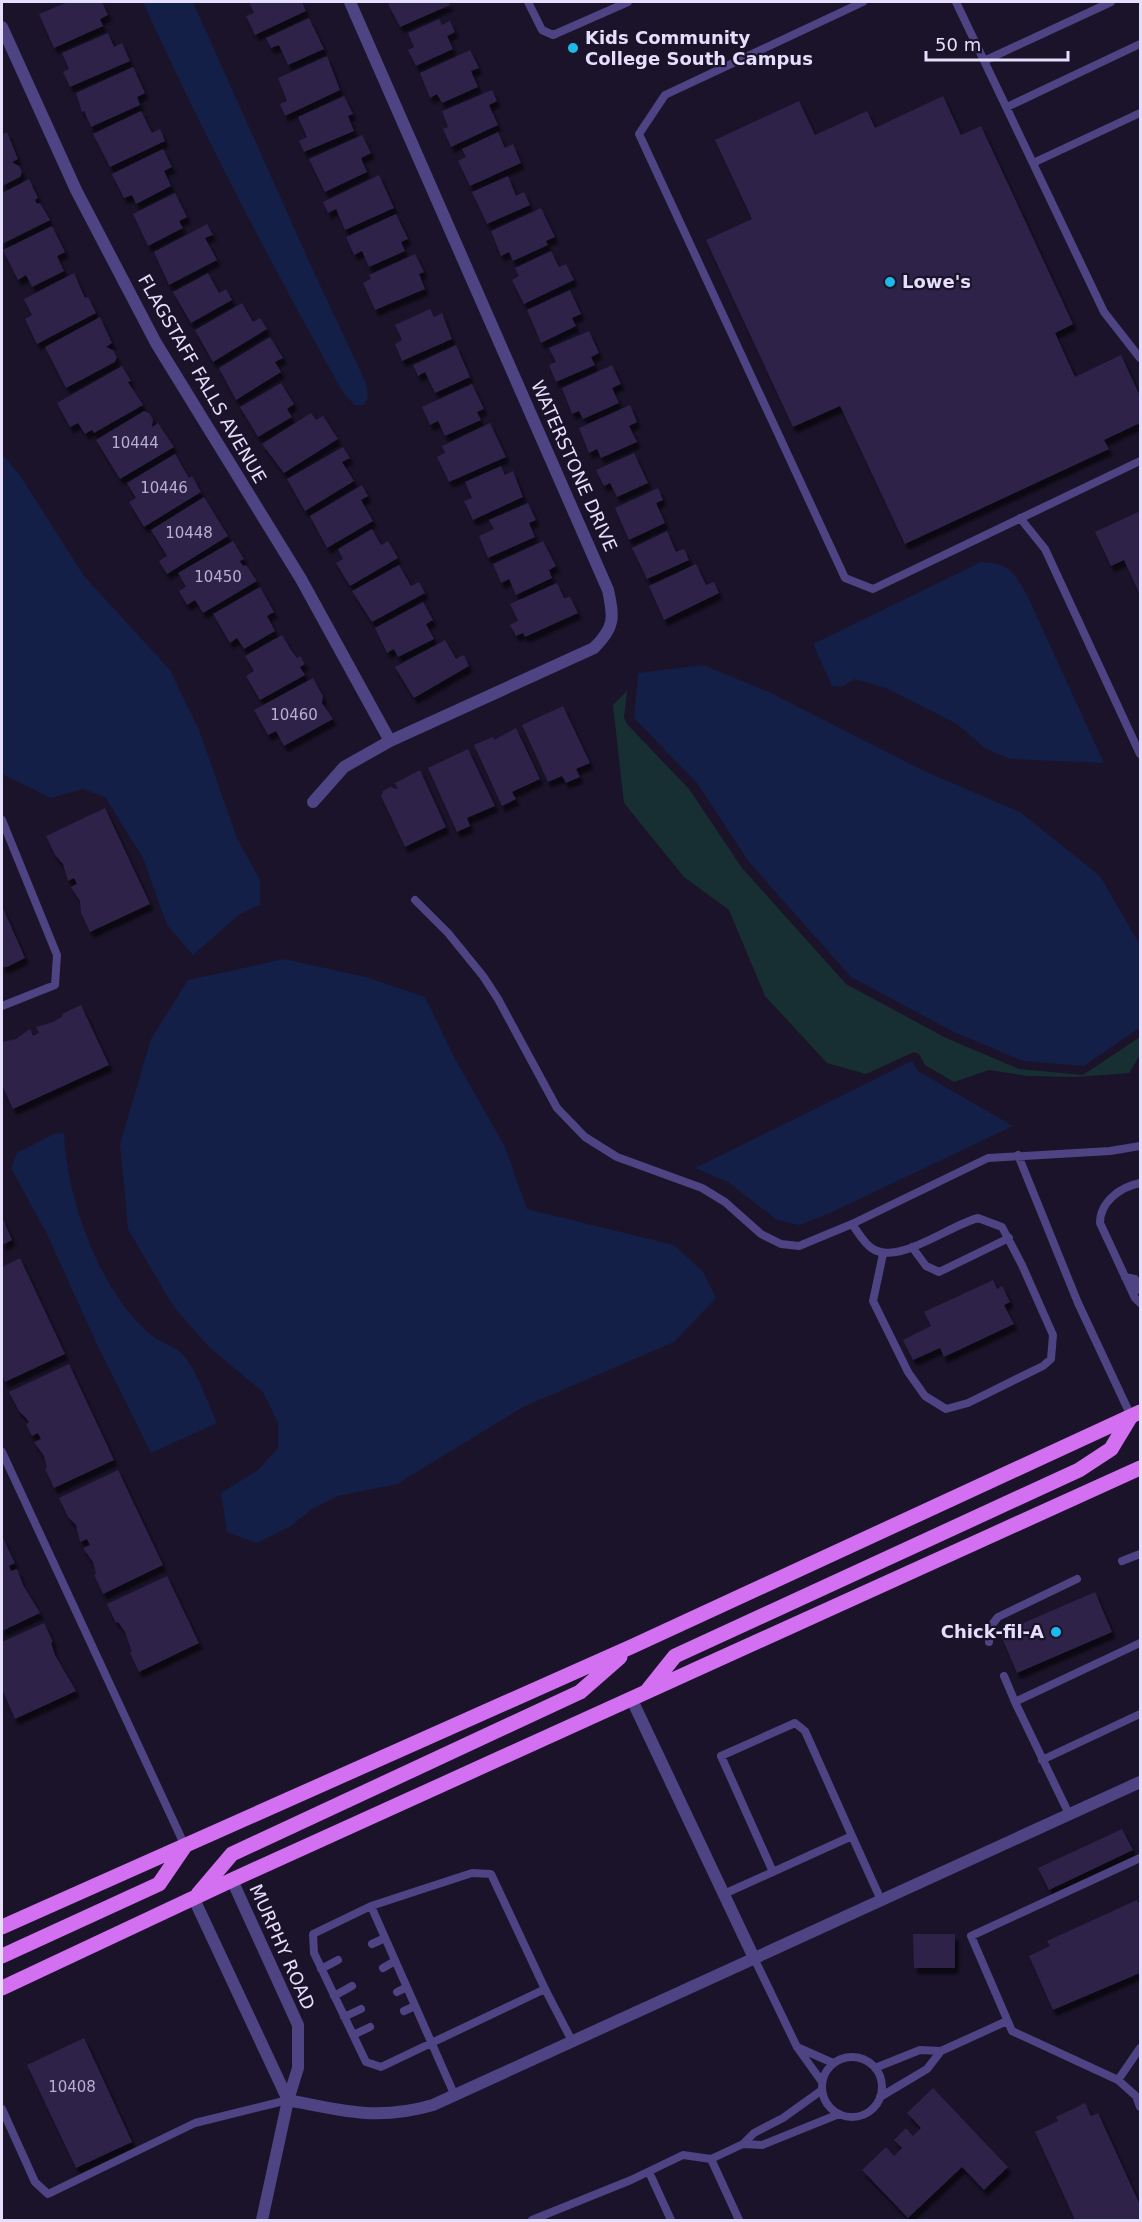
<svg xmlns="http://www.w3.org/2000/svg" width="1142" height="2222" font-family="'DejaVu Sans',sans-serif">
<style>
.green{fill:#172f32}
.water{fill:#131f47}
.building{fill:#2e2148;filter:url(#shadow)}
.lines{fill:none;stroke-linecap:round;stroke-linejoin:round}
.lane{stroke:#4e4383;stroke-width:8}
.street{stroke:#4e4383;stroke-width:12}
.primary{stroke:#d270f1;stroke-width:15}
.poi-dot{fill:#1db9e9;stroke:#1a1329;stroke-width:2}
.labels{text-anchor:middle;stroke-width:4.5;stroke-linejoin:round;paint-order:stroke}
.number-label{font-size:15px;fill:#b7afcf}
.poi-label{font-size:18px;font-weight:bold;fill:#e5defc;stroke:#1a1329;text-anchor:start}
.street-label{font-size:18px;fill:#e5defc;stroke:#1a1329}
</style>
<defs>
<filter id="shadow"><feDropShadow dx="3.5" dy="6" stdDeviation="1.5" flood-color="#0009"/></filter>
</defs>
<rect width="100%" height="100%" fill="#1a1329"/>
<path class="green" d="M627,691L624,718L627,724L689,789L742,868L846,984L946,1038L1019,1069L1083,1075L1140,1037V1055L1129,1073L1076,1077L1027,1076L989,1070L954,1082L925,1065L919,1054L914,1052L866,1074L827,1063L765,996L729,910L684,877L624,803L613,705Z"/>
<path class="water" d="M143,2H193L312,268L366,383L368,398L364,405H355L344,394C272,266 204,136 143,2Z
M2,454L19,474L84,576L170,670L199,730L237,838L260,880V905L240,914L193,955L167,925L143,858L105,797L83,789L51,798L2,774Z
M981,562C1008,563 1013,571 1026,593L1104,763L1010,759L985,748L957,724L886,688L855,679L841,687L832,686L813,644Z
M703,665L769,692L924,771L1020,812L1100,876L1140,945L1139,1028L1084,1066L1023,1061L952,1031L851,977L749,862L697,783L634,718L638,673Z
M284,959L366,977L425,997L454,1057L505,1147L527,1209L674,1245L703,1272L716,1298L674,1342L523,1407L397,1484L338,1496L312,1509L291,1526L257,1543L227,1532L221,1493L258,1470L278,1448V1423L263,1392L208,1346L173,1306L128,1229L120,1144L151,1039L188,980Z
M912,1061L918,1071L1013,1126L830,1213L799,1225L777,1220L728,1182L695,1168Z
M64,1133C67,1199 99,1291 151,1335C161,1344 176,1345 185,1357C199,1375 207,1402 217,1423L151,1453L95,1340L47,1234L11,1168L17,1153L54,1134Z"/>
<path class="building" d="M68,2H102L108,15L100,19L103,26L54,48L39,14Z
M249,2H302L306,11L255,35L246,16L254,13Z
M392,2H448L450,5L400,27L388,4Z
M309,18L324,49L288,65L279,45L271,48L266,38Z
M439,19L442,25L450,21L455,32L447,36L453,49L416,66L408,50L414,47L408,33Z
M108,33L114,47L122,43L130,61L70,87L63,72L69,69L62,53Z
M470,50L479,68L471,71L478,87L442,103L437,94L430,98L420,73Z
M327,56L340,90L285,116L280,104L287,101L278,78Z
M133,67L145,93L137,97L140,105L91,127L84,111L82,112L76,93Z
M492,90L497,101L489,105L498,125L451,147L443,129L448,127L442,111Z
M344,96L353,114L348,116L354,131L304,152L299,141L307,137L298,117Z
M943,96L961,135L981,126L1073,324L1055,333L1075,377L1121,355L1140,396V423L1104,440L1109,449L905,544L840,406L793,427L706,240L752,219L715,140L799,101L815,135L867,111L875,128Z
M141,111L152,133L160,129L165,141L110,167L93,134Z
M7,132L18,159L12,162L19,166L22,172L20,177L2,186V135Z
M498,132L505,148L513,144L521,163L470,186L458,161L466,157L462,149Z
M362,135L371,153L361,158L367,172L325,192L309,159Z
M163,149L172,167L164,171L171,186L136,204L132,195L124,198L112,174Z
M379,175L394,208L345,230L336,209L328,213L323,202Z
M508,176L516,196L524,192L530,205L487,224L472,192Z
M29,179L38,198L35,200L37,204L40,203L50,220L2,244V193Z
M175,193L187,217L179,221L183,228L148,246L133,214Z
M541,208L555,237L546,241L548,245L513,261L509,252L501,256L491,231Z
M396,214L408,239L401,242L405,251L369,267L362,251L354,255L346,237Z
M207,224L213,235L205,238L217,260L169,285L154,252Z
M52,226L65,252L57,256L64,271L32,287L26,275L18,280L3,250Z
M551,251L559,267L566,264L574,280L524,304L512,280L519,276L515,268Z
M415,254L424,272L419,274L425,289L375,310L363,283L371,279L369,275Z
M74,273L85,298L88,297L96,313L37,344L25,319L32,315L24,299Z
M208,273L219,293L226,289L232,300L191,323L173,292Z
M570,290L581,314L572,318L576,326L541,343L527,310Z
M242,303L253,322L260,318L267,329L213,362L195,330Z
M430,309L434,317L442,313L452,339L402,361L395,344L402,340L395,325Z
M100,317L112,343L106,347L113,350L117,357L115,362L66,388L45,347Z
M589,331L599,353L591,357L595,365L556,382L549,365L556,362L549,348Z
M270,337L283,358L275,362L281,372L236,400L219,368Z
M456,345L470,377L435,393L425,372L418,376L413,365Z
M612,365L621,384L612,388L619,403L583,419L579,411L572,414L562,388Z
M122,366L131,381L128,382L143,405L94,433L92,430L85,434L78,423L70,427L57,403Z
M281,383L294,404L287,409L292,417L258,437L240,407Z
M472,384L484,409L477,412L481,420L445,436L438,421L430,425L422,407Z
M630,405L637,422L629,426L637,442L601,458L597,449L589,453L579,428Z
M144,411L149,413L153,419L152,427L158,423L174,447L120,479L96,440Z
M311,413L316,420L323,416L338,439L284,473L262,444Z
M490,423L506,457L449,482L437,457L445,453L442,446Z
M343,447L350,458L342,462L354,481L305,511L287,479Z
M634,453L648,483L617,497L610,483L604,486L596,470Z
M175,454L189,478L192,476L201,492L144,527L129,502L136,498L127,483Z
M501,466L505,475L513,471L523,497L473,520L464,501L472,498L465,482Z
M362,485L368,496L361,500L373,521L327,548L310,516Z
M658,488L663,500L656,503L665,523L629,540L615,508Z
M204,497L228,536L167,574L159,561L167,556L151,530Z
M528,503L536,520L529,523L535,537L488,558L479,536L494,529L489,520Z
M1140,511V595L1124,560L1111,566L1095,532Z
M372,529L381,545L388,541L398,558L350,586L336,563L343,559L338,549Z
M667,531L676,552L684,549L689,560L647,579L632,548Z
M233,541L244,559L240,561L243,566L246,565L257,581L203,613L195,600L187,605L179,591L186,587L178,573Z
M543,541L556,566L549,570L552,578L516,595L509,579L501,583L493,564Z
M696,564L706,585L714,582L719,593L664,620L649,586Z
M399,565L411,586L419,582L425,593L372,622L352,591Z
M557,583L564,598L570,597L578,613L525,637L523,633L516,636L510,625L518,621L510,604Z
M260,587L274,612L267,616L275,631L244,649L237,638L230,643L213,614Z
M423,602L433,620L426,624L434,639L398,657L394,649L387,653L375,628Z
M282,635L291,650L297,658L300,656L305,664L300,667L305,675L260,700L246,676L254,671L245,656Z
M445,640L456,659L464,655L469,666L414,698L395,667Z
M313,678L323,696L322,703L333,719L284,746L276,731L268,735L254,710Z
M563,706L590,763L576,769L580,777L566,783L562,776L548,782L522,725Z
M516,728L540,779L512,792L516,799L502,806L474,745L493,737L494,740Z
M468,749L495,806L467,818L470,826L457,832L428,768Z
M420,770L446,827L405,847L381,796L383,791L390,787L398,789L395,783Z
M105,808L150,904L90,932L81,913L80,901L71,887L77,884L74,878L68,881L63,864L55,855L46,836Z
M2,906L25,958L7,967H2Z
M81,1005L109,1065L13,1109L2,1085V1042L16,1039L30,1029L33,1036L39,1033L36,1027L53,1022L63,1016L62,1014Z
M2,1217L12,1240L2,1245Z
M20,1258L65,1354L5,1382L2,1375V1267Z
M993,1280L997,1289L1002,1286L1010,1302L1004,1305L1014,1324L944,1357L940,1348L913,1360L903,1340L931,1326L924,1312Z
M69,1364L114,1460L54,1488L45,1469L47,1468L44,1456L34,1442L41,1439L38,1433L32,1436L26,1424L29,1423L27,1419L19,1411L9,1392Z
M118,1470L163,1565L103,1594L94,1575L96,1574L93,1562L83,1548L90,1545L87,1539L80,1542L76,1525L68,1517L59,1498Z
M2,1536L15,1563L9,1566L11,1571L17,1569L23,1585L40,1613L2,1631Z
M167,1576L199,1643L139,1672L130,1653L132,1652L125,1632L118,1622L116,1623L107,1604Z
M1095,1592L1112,1632L1017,1673L1000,1633Z
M44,1623L53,1642H51L55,1655L76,1691L15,1719L2,1689V1642Z
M1122,1829L1133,1850L1049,1890L1038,1868Z
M1137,1900L1140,1905V1973L1053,2010L1029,1956L1050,1946L1047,1941Z
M913,1934H955V1968H914Z
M84,2038L132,2142L76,2168L27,2065Z
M933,2088L1008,2167L984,2190L962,2167L908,2218L862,2170L886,2147L894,2156L902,2148L894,2140L906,2128L913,2136L921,2128L907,2113Z
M1085,2103L1091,2116L1098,2113L1140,2205V2220H1075L1035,2132L1058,2121L1056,2117Z"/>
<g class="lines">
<path class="lane" d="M528,2L542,30L553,35L628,2
M863,2L665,95L639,134L845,578L873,589L1140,461
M956,2L1104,312L1140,358
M984,61L1111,2
M1007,107L1140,44
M1033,163L1140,113
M1020,518L1045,549L1140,754
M2,820L57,955L55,985L2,1006
M415,900L448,933L483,976L498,999L557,1108L585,1137L617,1157L702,1188L725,1202L761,1234L781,1244L799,1246L852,1224L988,1158L1110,1151L1140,1146
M1018,1155L1078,1303L1131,1416
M1140,1183C1120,1187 1100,1202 1100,1223L1135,1298L1140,1303
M852,1224C858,1232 864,1244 873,1249C899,1265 950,1225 978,1218L1002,1227L1022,1265L1053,1335L1051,1359L1043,1366L968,1403L946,1409L925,1396L908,1372L873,1301L883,1254
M912,1247L926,1266L939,1272L1009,1238
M1125,1277L1135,1279L1140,1290
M2,1452L185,1846
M1122,1561L1140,1554
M989,1642L991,1626L998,1617L1077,1579
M1004,1676L1015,1702
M1042,1760L1140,1714
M1069,1814L1015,1702L1140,1643
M1140,1858L971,1936L1012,2031L1118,2080L1140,2048
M773,1872L721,1756L795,1723L805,1731L852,1836
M724,1894L852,1836L881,1900
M371,1906L472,1873L491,1874L545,1989L381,2067L366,2062L314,1953L313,1934L371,1906C399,1969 427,2032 455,2096
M372,1944L385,1938
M754,1958L797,2047L822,2082
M383,1968L395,1961
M321,1969L338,1960
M545,1989L572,2041
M397,1992L407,1987
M334,1996L352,1986
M404,2011L415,2006
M344,2017L361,2009
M353,2035L370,2027
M797,2047L833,2063
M822 2087a30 30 0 1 1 60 0a30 30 0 1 1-60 0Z
M875,2068L920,2050L941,2051
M1118,2080L1136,2096L1140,2107
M880,2097L927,2069L941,2051L1007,2021
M2,2109L35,2182L48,2194L195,2123L288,2100
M743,2144L762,2145L839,2114
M711,2159L739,2220
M649,2172L671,2220
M532,2220L631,2180L683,2155L711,2159L743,2144L754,2133L783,2118L822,2090"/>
<path class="street" d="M2,27L76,190L156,343L301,579L390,741
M313,802L344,767L390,741L594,648C615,627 614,618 608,590L350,2
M632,1700L754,1958
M232,1880L298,2025V2068L288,2100L262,2220
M194,1899L288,2100
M288,2100C342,2111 378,2121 433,2105L1140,1782"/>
<path class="primary" d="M647,1691L675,1656L1079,1470L1111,1449L1131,1416
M198,1894L232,1854L580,1692L620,1657
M2,1927L633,1646L1140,1412
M2,1956L159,1884L185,1846
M2,1988L232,1880L1140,1468"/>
</g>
<g class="poi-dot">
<circle cx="573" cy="48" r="6"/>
<circle cx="890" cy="282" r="6"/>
<circle cx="1056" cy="1632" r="6"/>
</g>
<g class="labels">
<g class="number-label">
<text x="135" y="448">10444</text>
<text x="164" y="493">10446</text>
<text x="189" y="538">10448</text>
<text x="218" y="582">10450</text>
<text x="294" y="720">10460</text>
<text x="72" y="2092">10408</text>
</g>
<g class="poi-label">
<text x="585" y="44">Kids Community<tspan x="585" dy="21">College South Campus</tspan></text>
<text x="902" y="288">Lowe's</text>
<text x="1044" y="1638" text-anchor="end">Chick-fil-A</text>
</g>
<g class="street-label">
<text transform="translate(202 379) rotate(60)" y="6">FLAGSTAFF FALLS AVENUE</text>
<text transform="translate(574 466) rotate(66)" y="6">WATERSTONE DRIVE</text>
<text transform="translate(282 1947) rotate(66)" y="6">MURPHY ROAD</text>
</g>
</g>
<rect width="1142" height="2222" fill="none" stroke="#e5defc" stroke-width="6"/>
<path d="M926 51v9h142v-9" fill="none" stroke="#e5defc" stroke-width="3"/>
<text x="935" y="51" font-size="18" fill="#e5defc" stroke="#1a1329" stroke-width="4.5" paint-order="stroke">50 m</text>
</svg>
